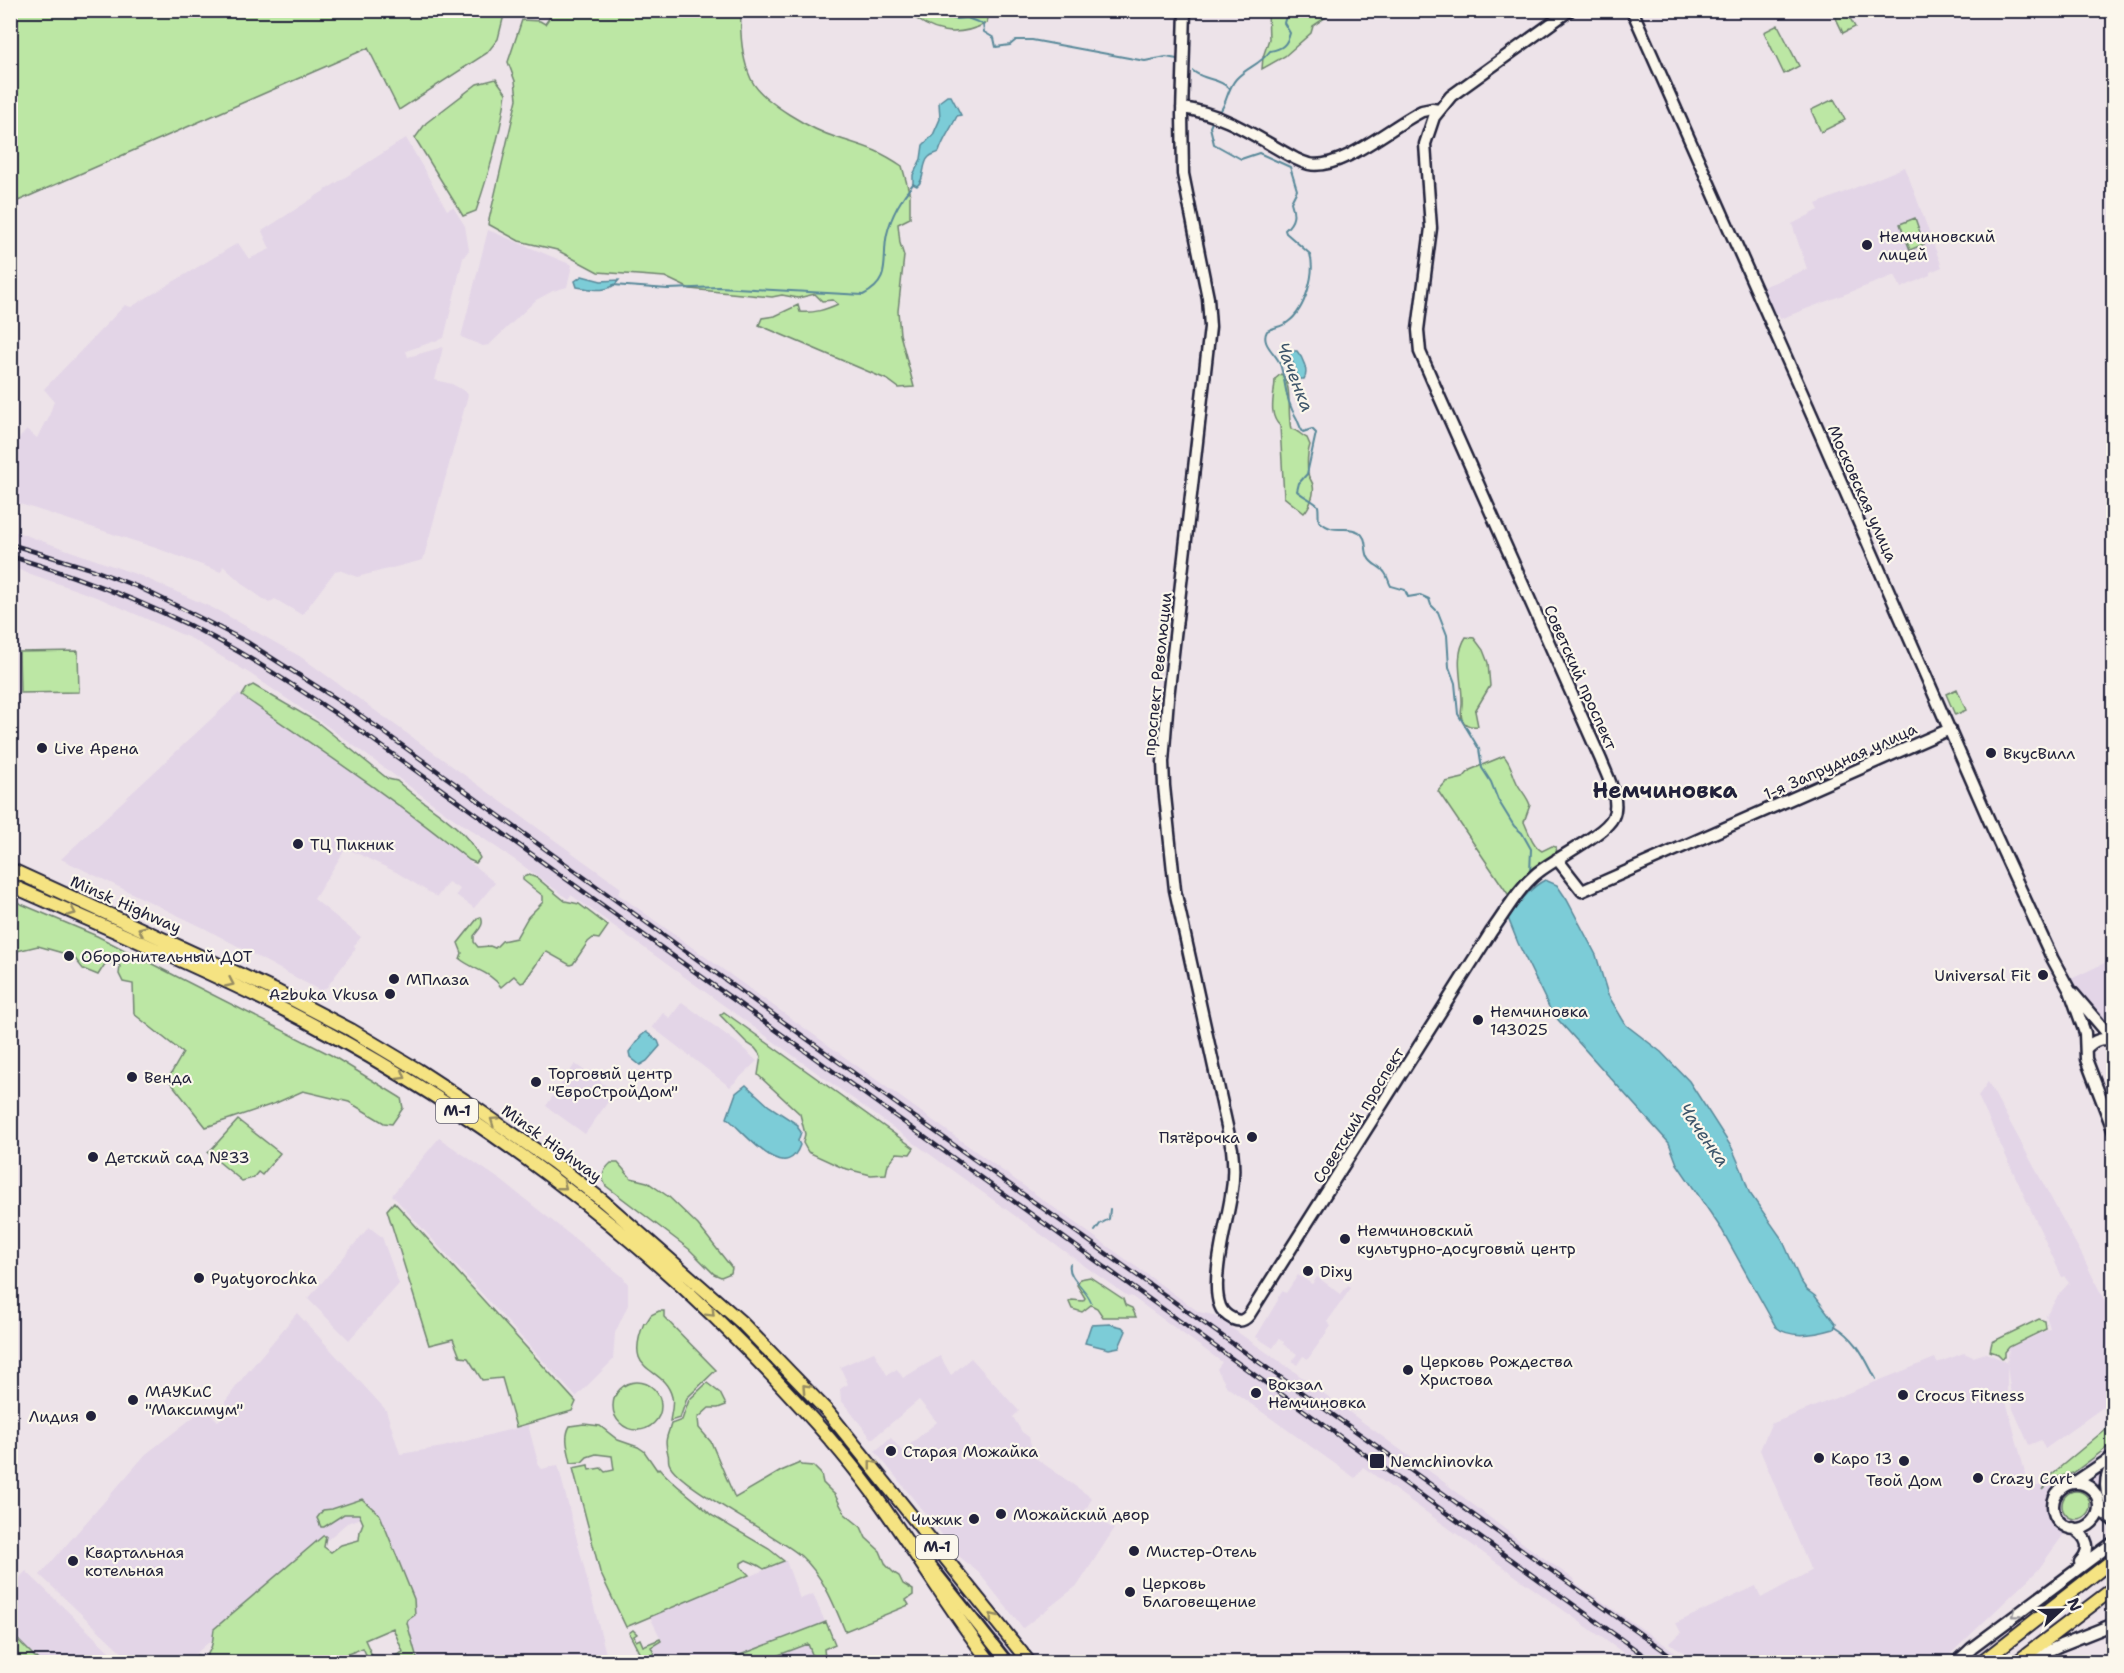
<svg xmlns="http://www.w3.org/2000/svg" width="2124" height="1673" font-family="'Shantell Sans',sans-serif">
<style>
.built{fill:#e3d5e7}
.green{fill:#bce7a4;stroke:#6f8470;stroke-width:1.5}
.water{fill:#7cccd7;stroke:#588899;stroke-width:1.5}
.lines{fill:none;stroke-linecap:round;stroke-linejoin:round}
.stream{stroke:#588899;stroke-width:2}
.secondary-casing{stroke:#22223b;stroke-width:15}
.primary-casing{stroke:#22223b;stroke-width:15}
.highway-casing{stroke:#22223b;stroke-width:16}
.secondary{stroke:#fbf7ec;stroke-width:10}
.primary{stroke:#f5e382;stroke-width:10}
.highway{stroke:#f5e382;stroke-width:12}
.rail-casing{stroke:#22223b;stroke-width:4.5}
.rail{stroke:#fbf7ec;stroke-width:2;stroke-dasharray:7;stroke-linecap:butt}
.oneway{stroke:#968c62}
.oneway2{stroke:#99979c}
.poi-dot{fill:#22223b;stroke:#fbf7ec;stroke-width:2}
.labels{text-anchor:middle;stroke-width:4.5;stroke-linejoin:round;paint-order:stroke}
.shield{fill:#fbf7ec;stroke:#636270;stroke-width:1.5}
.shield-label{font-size:15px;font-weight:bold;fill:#22223b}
.poi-label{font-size:16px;fill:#22223b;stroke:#fbf7ec;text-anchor:start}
.street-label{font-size:16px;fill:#22223b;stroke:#fbf7ec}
.water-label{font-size:18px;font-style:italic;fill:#3d556a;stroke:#fbf7ec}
.district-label{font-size:22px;font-weight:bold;fill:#22223b;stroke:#fbf7ec}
</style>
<rect width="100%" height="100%" fill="#ede3e9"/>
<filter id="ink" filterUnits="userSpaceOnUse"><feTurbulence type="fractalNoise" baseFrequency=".0167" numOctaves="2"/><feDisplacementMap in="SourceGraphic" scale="12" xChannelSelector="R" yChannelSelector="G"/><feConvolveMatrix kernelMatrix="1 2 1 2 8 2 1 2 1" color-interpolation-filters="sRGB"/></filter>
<g filter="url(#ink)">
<path class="built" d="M406,138L447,210L453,207L465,226L469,250L463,258L444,338L406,351L408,357L443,347L435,380L452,384L466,392L468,395L423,560L357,577L339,570L335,571L302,615L275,599L269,603L245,586L223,566L221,572L156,548L11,501V446L27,430L37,438L45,422H47L54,401L44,389L125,305L131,307L238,243L249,259L270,249L262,231Z
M1905,167L1942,267L1930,272V275L1901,288L1895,275L1780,319L1778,313L1775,314L1763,287L1807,269L1792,224L1819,210L1816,204Z
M488,230L572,265L567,287L553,291L536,300L489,345L483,346L461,337Z
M11,530L141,576L217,610L301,657L621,888L618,894L1199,1312L1213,1315L1292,1370L1436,1476L1528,1547L1575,1580L1574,1582L1690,1662H1636L1363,1467L1355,1478L1227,1387L1217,1369L1222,1362L1131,1296L1129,1297L1093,1272L571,895L568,899L518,862L450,816L327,726L249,673L192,639L99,598L11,567Z
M238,694L373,787L425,825L495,883L474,908L456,895L460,889L448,882L437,897L396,872L346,848L314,899L361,937L354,946L356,948L327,987L321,991L204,928L61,859Z
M2113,959V1026L2109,1027L2080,996L2071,979Z
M682,1002L736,1042L757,1061L730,1087L652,1027L663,1013L670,1018Z
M575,1064L615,1092L585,1134L546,1106Z
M1988,1082L2082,1255L2113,1318V1400L2045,1449L2041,1440L2029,1445L2013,1409L2007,1366V1405L2029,1487L2046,1485L2057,1470L2095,1456V1466L2107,1482L2079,1513L2038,1570L1942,1662H1698L1670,1643L1681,1633L1676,1623L1756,1586L1761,1598L1811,1571L1760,1450L1771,1424L1935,1358L1937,1363L1964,1353L1973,1357L1986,1353L2005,1361L2007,1364L2009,1348L2050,1329L2046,1316L2059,1294L2069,1283L2064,1276L2062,1277L1978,1096Z
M439,1138L502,1181L622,1276L628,1284V1305L615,1333L613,1360L576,1397L392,1195Z
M369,1227L382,1237L399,1284L349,1340L308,1299Z
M1298,1275L1312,1284L1317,1277L1341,1294L1348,1285L1351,1288L1327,1322L1331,1326L1308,1359L1303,1356L1297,1365L1292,1361L1297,1354L1283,1344L1284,1342L1279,1339L1273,1348L1256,1337L1278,1300V1297L1282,1291L1286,1293Z
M297,1313L386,1410L400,1454L443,1447L528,1425L539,1466L542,1469L558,1465L607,1658L590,1662H415L377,1513L347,1523L186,1662H132L40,1575L146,1454L205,1408L218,1421L230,1408L225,1402L241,1380Z
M874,1352L887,1375L897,1369L903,1378L940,1356L951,1375L971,1358L1019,1411L1013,1417L1022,1432L1029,1437L1034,1457L1092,1498L1085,1511L1114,1529L1078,1585L1023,1628L979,1573L960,1557L875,1451L891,1438L902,1451L937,1422L919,1400L872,1439L841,1400L840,1389L848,1384L840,1367Z
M786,1561L800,1599L813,1594L825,1622L721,1662H659L652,1647L662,1641L650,1617Z
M26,1571L117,1659L114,1662H37L11,1636V1586Z
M808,1645L815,1662H761Z"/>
<path class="green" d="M11,10H505V11L498,39L487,53L399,110L368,48L11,204Z
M551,11H741C740,32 742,59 751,79C761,102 814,131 838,138C865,147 877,149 902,166L910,195V218L898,224L900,243L904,256L898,311L900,334L914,387L899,388L888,380L759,325L762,318L775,316L798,305L800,312C815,313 825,310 838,304L833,300L822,301L815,294L798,298L782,295L772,297L690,289L665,277L598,272L557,250L519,241L488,224L517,99L515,81L508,62L522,20L540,21L545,24L550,17Z
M906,11H983L988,18L987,23C955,39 932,33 906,11Z
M1268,11L1335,10V11L1313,26L1311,33L1285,56L1262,69L1263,57L1269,39Z
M1846,11L1855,27L1843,33L1835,16Z
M1778,25L1799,66L1784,74L1764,32Z
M496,79L506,93C501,133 489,173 476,211L463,216L415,138L426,123L477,84Z
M1834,99L1845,120L1821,132L1811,110Z
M1915,218L1924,244L1910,250L1900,224Z
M1281,374C1293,383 1287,413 1291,429C1298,430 1300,435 1307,438L1310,445C1307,454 1307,463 1308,473C1308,478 1313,481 1313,486C1315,494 1309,508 1304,513L1284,497L1280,426C1267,413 1275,395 1275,379Z
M1466,637L1474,638L1483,650L1488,663L1490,686L1475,711L1478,726C1471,727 1465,726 1462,719C1460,713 1462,709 1462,704C1463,682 1453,657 1466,637Z
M78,651L79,692L20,693L19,652Z
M253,685L317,722L388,779L397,781C425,807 462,822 480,858L476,863L469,860C397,801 319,749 242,696L247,688Z
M1957,689L1966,710L1955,715L1946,694Z
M1504,756C1512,765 1512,774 1517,783C1521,791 1527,796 1530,805L1524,822C1528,831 1533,846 1542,851L1552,846L1556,847L1557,854L1532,869L1526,880L1510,897L1438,791L1446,782L1463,778L1470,770Z
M529,875L537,878L565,901L579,904L608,926L599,939L593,938L588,942L573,964L570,965L547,952L544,953L524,982L521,983L514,976L501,987C491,972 474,970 460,959L462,953L458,943L478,918L481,917C485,925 478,930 474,936V942L478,947L490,946L495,948L502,941L516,938L528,917L543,902V896L523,880V877Z
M14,901L97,936L331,1055L401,1098L403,1108L392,1124L384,1123L349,1102L303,1091L276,1103L206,1127L168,1079L183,1053L134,1014L133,984L123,982L119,974L120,966L115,962L105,964L98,975L83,969L73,956L38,946L13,952L11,951V902Z
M724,1012L914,1148L910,1154L897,1153L888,1164L886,1174L871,1175L843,1168L808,1152L803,1143L805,1134L800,1114L758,1075L761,1056L755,1048L747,1043L720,1015Z
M238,1120L280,1153L262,1175L258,1172L253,1178L242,1181L208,1153Z
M611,1163H618L631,1178L647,1182L669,1197L698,1225L732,1268L731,1273L721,1277L714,1274L689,1249L606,1186C600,1177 603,1170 611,1163Z
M394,1202L576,1402L572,1411L516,1427L502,1378L482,1380L468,1358L460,1357L453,1339L429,1345L387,1210Z
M1090,1277L1123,1299L1125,1305L1132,1308L1136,1317H1103L1097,1308L1091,1305L1082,1312L1072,1309L1069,1302L1072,1300L1083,1301L1085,1298L1077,1285L1080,1279Z
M659,1311H664V1317L716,1370L687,1398L680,1418L670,1421C671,1413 674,1405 672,1397C664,1364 622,1377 644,1323H646L651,1315Z
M2039,1319L2045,1321L2046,1329L2009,1347L2005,1352V1357L2002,1358L1998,1354L1990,1351L1992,1342Z
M613 1406a24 24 0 1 1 48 0a24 24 0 1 1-48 0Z
M707,1383L720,1393L726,1405L718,1408H709L698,1418L699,1428L711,1442L735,1498L781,1471L800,1463L801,1465L813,1466L821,1474L823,1483L835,1495L845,1514L861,1527L866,1538L880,1551L886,1565L894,1573L899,1576L903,1584L913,1590V1595L906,1600L909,1605L845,1631C834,1604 823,1576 801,1556C776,1534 677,1486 669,1463C668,1460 669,1457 668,1454C664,1439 667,1438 671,1424L682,1420L689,1400Z
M2113,1423V1443L2073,1473L2055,1478L2042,1490L2052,1474Z
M584,1424L600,1426L618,1440L638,1447L644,1451L657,1470L659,1468C675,1487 695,1498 711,1515L769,1549L784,1561L764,1569C757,1564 753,1563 746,1560L741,1563V1567L749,1575L626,1627L600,1572L573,1468L588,1465L589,1470L601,1468L605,1472L614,1470L612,1456L596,1454L587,1457L582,1462L571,1463C569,1451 563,1438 570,1426Z
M2062 1505a14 14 0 1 1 28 0a14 14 0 1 1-28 0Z
M362,1499L380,1515L414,1599L415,1615L408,1620L407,1623L418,1662H397L395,1656L403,1652L393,1628L365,1640L375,1662H366L369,1661L363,1648L335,1659L336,1662H189L197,1655L205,1658C214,1646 212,1642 214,1629L323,1536H326L324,1547L331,1552L341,1545L359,1540L360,1531L363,1523L359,1514H344L324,1527H321L317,1518L323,1510L332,1509Z
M826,1622L835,1644L824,1649L825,1658L815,1662L808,1644L760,1662H722Z
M633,1630L637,1634L634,1636L636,1641L640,1639L643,1646L660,1639L661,1641L651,1647L658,1662H644L629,1633Z
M11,1633L40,1662H11Z"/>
<path class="water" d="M947,96H951L961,115L957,116C951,129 943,139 939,152C936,154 932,154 929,157C921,164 926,179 917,186L913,184V175L921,159L923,145L933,135L940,119L939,102Z
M582,276L601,281L619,280C609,294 593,289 577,287L575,281Z
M1291,351H1297C1303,358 1309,372 1304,379H1299L1290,355Z
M1545,880L1557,885L1567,900L1596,955L1608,995L1626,1025L1661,1052L1689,1081L1732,1148L1742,1171L1749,1192L1782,1239L1800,1280L1807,1290L1815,1296L1836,1324L1834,1329C1817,1334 1790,1339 1776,1327L1722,1230L1677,1164L1669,1143L1552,1013L1518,943L1508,918C1519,904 1529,888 1545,880Z
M646,1032L658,1041L660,1046L647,1061L640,1065L630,1057L629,1052L641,1036Z
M746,1085L769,1106L798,1125V1128L801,1132L798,1141L800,1145C785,1187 743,1130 727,1118L736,1093Z
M1110,1324L1122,1327L1126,1331L1119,1347L1109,1349L1085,1343L1091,1325Z"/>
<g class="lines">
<path class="stream" d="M929,10L955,19L967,18L983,24L984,32L994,38L996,47L1010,45L1016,40H1032L1145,61L1166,57L1177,59
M1193,71C1205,81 1217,77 1229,88
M1219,113C1227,104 1227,89 1236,79C1247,67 1260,65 1270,51C1282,49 1287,45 1290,33L1284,23L1286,16L1292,13L1293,10
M1213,120L1210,127L1214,144L1241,159L1259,153L1290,167L1297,190L1291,202C1295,214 1295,221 1285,230L1286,233L1310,254C1316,273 1305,310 1288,322C1282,327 1274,327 1267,331C1260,344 1276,353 1280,364C1287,385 1284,398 1297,419C1299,424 1300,428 1303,432L1312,429L1316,433L1307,474L1299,483L1297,491C1301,495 1317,503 1318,506C1319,510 1318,517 1319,521C1336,536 1344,524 1359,532C1368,538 1364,548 1368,557C1372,566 1380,565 1385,573C1388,577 1388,581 1391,586L1405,590L1408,597L1420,595L1429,599L1431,605L1438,612L1447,635L1449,667L1455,683L1458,714L1479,749L1482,768L1491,782L1498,800L1514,826L1522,833L1531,849L1530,873
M613,285L668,289L719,287L863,295C893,280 881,260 887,234C891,216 902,197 913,184
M1095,1231L1100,1224L1109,1219L1110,1209
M1070,1264C1067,1278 1086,1288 1091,1302
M1835,1326C1857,1339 1864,1357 1876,1379"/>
<g class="secondary-casing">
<path id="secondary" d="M1185,10L1182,114L1183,174L1208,298L1210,327L1168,698L1163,762L1164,786L1175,890L1232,1149C1234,1165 1234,1180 1231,1196C1227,1223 1210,1281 1220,1306C1222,1312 1227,1316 1233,1319C1240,1322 1244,1321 1249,1315L1491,932C1505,913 1518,889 1536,874C1552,860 1606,834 1613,817C1621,800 1607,776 1601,760L1440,398L1420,352L1418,330L1431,228L1425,144L1434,117L1451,96L1570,10
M1632,10L1814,420L1995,834L2052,958L2070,991L2085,1033L2086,1059L2114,1132
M1182,108C1224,113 1259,139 1296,159C1300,161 1305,163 1309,164C1341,171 1393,125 1422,111L1432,109L1439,110
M1557,859L1582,891L1950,729
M2073,993L2114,1041
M2086,1049C2093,1040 2104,1036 2114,1042
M2114,1463C2102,1477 2105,1495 2114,1511
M2074,1483L2114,1456
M2053 1506a23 23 0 1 1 46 0a23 23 0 1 1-46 0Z
M2099,1504L2105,1514L2114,1521
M2073,1528C2088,1537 2092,1549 2080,1562
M1957,1662L1972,1648L2114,1542
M2024,1662L2061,1645L2114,1624"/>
</g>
<g class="primary-casing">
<path id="primary" d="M922,1555L1007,1662"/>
</g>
<g class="highway-casing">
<path id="highway" d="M10,869L278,992L351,1030L418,1070L464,1100L553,1162L603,1201L741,1322L828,1412L1029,1662
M10,885C98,924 187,961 273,1004C467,1102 645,1235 791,1396C823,1430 854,1466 881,1504C918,1556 951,1611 990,1662
M1982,1662L2114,1559
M2017,1662L2114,1588"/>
</g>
<use href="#secondary" class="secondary"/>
<use href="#primary" class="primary"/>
<use href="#highway" class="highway"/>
<g class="rail-casing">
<path id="rail" d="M10,544L94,570L138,587L175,605L247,642L352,709L909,1113L1680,1662
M10,556C90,580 167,610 239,652C275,673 309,696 344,719L1653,1662"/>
</g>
<use href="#rail" class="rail"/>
</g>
<defs><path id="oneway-chevron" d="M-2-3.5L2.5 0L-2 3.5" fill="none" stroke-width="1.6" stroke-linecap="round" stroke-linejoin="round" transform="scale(1.5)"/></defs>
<g class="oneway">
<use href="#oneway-chevron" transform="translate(72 912) rotate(24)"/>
<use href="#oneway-chevron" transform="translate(142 930) rotate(-156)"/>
<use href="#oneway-chevron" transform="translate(230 983) rotate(25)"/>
<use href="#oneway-chevron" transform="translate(402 1076) rotate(31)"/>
<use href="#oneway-chevron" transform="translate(494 1121) rotate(-145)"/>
<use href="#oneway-chevron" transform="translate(563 1186) rotate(38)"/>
<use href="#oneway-chevron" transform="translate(711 1313) rotate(45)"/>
<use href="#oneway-chevron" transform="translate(806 1388) rotate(-133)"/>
<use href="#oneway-chevron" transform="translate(872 1464) rotate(-129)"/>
<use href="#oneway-chevron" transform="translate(993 1617) rotate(-129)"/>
</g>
<use class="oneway2" href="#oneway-chevron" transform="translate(2016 1614) rotate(143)"/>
</g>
<g class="poi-dot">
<circle cx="1867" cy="245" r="6"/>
<circle cx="42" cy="748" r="6"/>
<circle cx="1991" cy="753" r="6"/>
<circle cx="298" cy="844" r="6"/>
<circle cx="69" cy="956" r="6"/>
<circle cx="2043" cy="975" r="6"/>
<circle cx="394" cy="979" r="6"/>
<circle cx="390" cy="994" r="6"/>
<circle cx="1478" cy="1020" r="6"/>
<circle cx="132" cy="1077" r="6"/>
<circle cx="536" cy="1082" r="6"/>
<circle cx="1252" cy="1137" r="6"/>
<circle cx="93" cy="1157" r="6"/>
<circle cx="1345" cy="1239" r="6"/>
<circle cx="1308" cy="1271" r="6"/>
<circle cx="199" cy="1278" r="6"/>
<circle cx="1408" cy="1370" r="6"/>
<circle cx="1256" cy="1393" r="6"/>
<circle cx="1903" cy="1395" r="6"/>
<circle cx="133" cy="1400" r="6"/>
<circle cx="91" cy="1416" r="6"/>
<circle cx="891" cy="1451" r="6"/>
<circle cx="1819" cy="1458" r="6"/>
<rect x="1369" y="1453" width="16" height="16" rx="3"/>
<circle cx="1904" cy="1461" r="6"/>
<circle cx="1978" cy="1478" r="6"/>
<circle cx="1001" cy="1514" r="6"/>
<circle cx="974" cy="1519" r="6"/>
<circle cx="1134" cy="1551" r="6"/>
<circle cx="73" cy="1561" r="6"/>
<circle cx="1130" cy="1592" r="6"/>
</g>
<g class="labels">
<g class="shield">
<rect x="436" y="1099" width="42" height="24" rx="4.5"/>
<rect x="916" y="1535" width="42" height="24" rx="4.5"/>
</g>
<g class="shield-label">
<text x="457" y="1116">М-1</text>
<text x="937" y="1552">М-1</text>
</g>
<g class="poi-label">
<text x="1879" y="242">Немчиновский<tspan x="1879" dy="18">лицей</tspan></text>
<text x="54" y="754">Live Арена</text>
<text x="2003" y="759">ВкусВилл</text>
<text x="310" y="850">ТЦ Пикник</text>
<text x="81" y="962">Оборонительный ДОТ</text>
<text x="2031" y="981" text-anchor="end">Universal Fit</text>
<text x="406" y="985">МПлаза</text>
<text x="378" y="1000" text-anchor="end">Azbuka Vkusa</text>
<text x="1490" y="1017">Немчиновка<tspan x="1490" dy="18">143025</tspan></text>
<text x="548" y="1079">Торговый центр<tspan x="548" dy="18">"ЕвроСтройДом"</tspan></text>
<text x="144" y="1083">Венда</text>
<text x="1240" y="1143" text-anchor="end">Пятёрочка</text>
<text x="105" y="1163">Детский сад №33</text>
<text x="1357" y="1236">Немчиновский<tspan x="1357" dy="18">культурно-досуговый центр</tspan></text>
<text x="1320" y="1277">Dixy</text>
<text x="211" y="1284">Pyatyorochka</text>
<text x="1420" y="1367">Церковь Рождества<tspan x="1420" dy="18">Христова</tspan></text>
<text x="1268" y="1390">Вокзал<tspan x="1268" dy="18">Немчиновка</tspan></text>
<text x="145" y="1397">МАУКиС<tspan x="145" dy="18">"Максимум"</tspan></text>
<text x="1915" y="1401">Crocus Fitness</text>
<text x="79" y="1422" text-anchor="end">Лидия</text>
<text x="903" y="1457">Старая Можайка</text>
<text x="1831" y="1464">Каро 13</text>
<text x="1390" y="1467">Nemchinovka</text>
<text x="1990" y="1484">Crazy Cart</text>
<text x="1904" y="1486" text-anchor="middle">Твой Дом</text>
<text x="1013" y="1520">Можайский двор</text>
<text x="962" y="1525" text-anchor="end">Чижик</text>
<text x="1146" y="1557">Мистер-Отель</text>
<text x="85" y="1558">Квартальная<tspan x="85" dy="18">котельная</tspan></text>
<text x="1142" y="1589">Церковь<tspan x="1142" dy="18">Благовещение</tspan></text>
</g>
<g class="street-label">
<text transform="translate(1863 493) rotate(66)" y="6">Московская улица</text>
<text transform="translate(1157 674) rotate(-84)" y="6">проспект Революции</text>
<text transform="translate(1581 677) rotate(66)" y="6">Советский проспект</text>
<text transform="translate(1840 761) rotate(-24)" y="6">1-я Запрудная улица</text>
<text transform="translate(126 904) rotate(24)" y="6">Minsk Highway</text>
<text transform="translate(1358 1115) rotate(-58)" y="6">Советский проспект</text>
<text transform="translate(552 1143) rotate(36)" y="6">Minsk Highway</text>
</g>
<g class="water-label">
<text transform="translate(1295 377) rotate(69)" y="6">Чаченка</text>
<text transform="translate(1704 1135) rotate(55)" y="6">Чаченка</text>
</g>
<g class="district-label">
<text x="1665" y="798">Немчиновка</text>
</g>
</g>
<rect width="2124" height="1673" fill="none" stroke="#fbf7ec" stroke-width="36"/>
<rect x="18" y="18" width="2088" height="1637" fill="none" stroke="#22223b" stroke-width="2" filter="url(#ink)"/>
<g transform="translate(2061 1610) rotate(68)" stroke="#fbf7ec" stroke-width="4.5" paint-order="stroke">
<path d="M0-4.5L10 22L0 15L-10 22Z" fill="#22223b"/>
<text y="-9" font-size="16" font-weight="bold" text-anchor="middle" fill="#22223b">N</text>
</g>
</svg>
